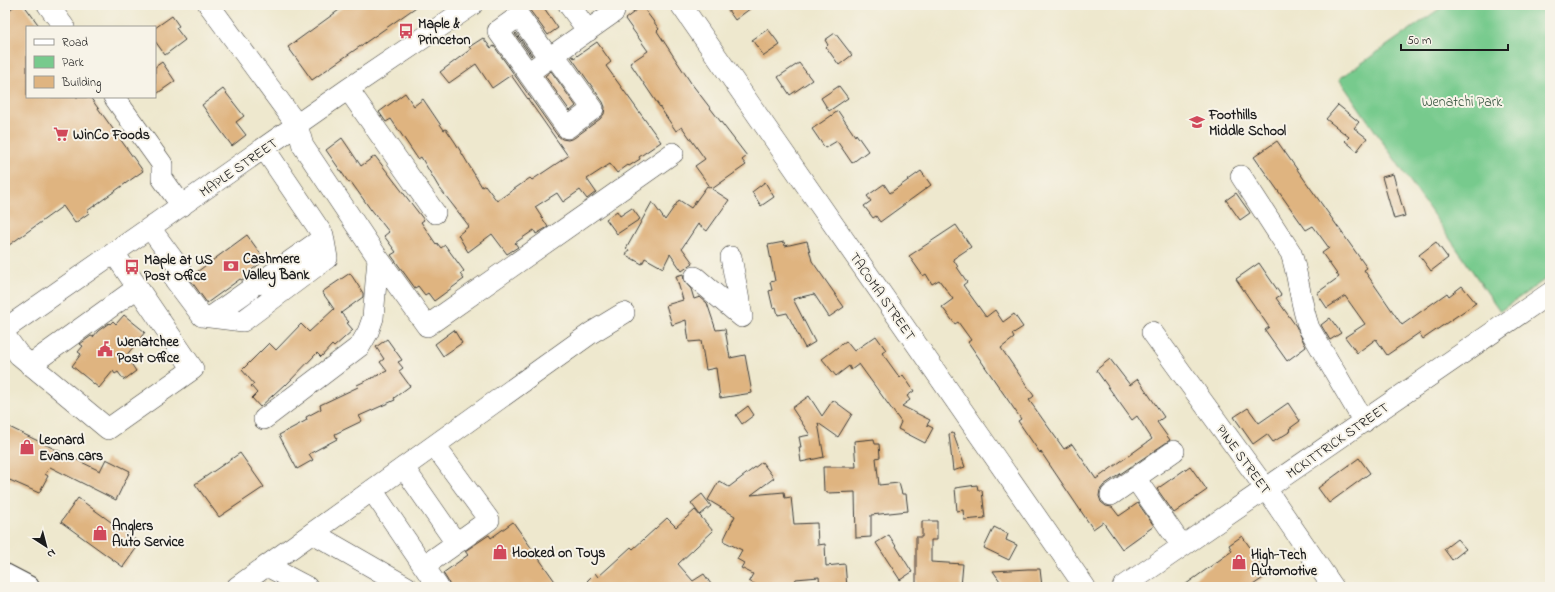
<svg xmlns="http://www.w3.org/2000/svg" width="1555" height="592" font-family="'Indie Flower',sans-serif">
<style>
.green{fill:#77ca8d;stroke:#4a7354}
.building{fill:#dfb480}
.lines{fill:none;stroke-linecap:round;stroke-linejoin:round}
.minor-casing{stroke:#3c3b37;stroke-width:22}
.major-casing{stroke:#3c3b37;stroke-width:24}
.minor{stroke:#fff;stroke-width:21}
.major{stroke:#fff;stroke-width:22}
.labels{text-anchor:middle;stroke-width:4;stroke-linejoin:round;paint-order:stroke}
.poi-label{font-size:14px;font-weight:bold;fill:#1c1c1c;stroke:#f7f3e8;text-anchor:start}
.park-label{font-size:14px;fill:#3c5944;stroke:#f7f3e8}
.street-label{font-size:14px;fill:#1c1c1c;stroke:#f7f3e8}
</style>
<rect width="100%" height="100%" fill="#f7f3e8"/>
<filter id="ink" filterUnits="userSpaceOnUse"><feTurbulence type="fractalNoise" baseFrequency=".025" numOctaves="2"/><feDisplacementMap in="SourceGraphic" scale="8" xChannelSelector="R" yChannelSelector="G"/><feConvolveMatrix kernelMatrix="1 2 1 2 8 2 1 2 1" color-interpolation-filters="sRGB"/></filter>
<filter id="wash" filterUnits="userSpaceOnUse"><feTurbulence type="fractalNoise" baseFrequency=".012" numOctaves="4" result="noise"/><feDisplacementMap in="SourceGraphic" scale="16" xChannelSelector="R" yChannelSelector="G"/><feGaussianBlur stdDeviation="0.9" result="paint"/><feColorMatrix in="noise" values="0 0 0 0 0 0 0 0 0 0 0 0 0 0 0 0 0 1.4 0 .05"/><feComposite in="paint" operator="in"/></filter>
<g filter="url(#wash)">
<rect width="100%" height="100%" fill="#eee8ce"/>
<path class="green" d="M1445,5H1550V276L1500,311L1339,79Z"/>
<g id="blocks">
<path class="building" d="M16,5H24L40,27H27V97H90L143,171L87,211L89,213L75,223L63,206L5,248V13Z
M346,5H419L312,80L288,47Z
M524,5H542L558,28L548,35L529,9Z
M734,5H755L735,20L728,10Z
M642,6L659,29L657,31L691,83L747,156L742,160L746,165L712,189L729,200L707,231L698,224L682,248L693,263L682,271L670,254L663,268L645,258L642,264L626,255L629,250L626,249L652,202L665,220L679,200L691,208L707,186L711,188L695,166L705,159L682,127L676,131L630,63L648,51L625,19Z
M172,16L179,26L176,28L185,40L165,55L155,41V28Z
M768,29L780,45L764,56L752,40Z
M516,33L532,55L531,56L515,34Z
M835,33L852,55L839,65L826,47L828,45L825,40Z
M483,38L491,48L494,46L557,135L562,139L568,140L574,138L600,119L604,114L605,107L603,102L571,57L573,56L574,58L597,42L611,62L606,66L661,142L639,157L640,159L629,166L628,165L617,173L610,164L587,179L596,192L587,199L580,190L563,202L557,193L535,207L548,227L536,234L534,230L515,243L518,247L507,254L492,234L468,252L458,235L469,226L438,186L421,157L418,159L391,119L386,122L379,112L405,93L414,106L423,99L444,130L446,129L455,142L482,187L485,185L497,201L530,178L532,180L568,156L511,75L492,88L476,64L449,83L440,72L471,49L469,47Z
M162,62L175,81L155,95V67Z
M799,63L812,80L790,95L778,77Z
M551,71L576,106L570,111L545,76Z
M839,86L848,98L829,111L821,98Z
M223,89L244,116L236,122L246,135L232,146L202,105Z
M1338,105L1359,122L1354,128L1367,138L1357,151L1345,141L1349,137L1326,119Z
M838,111L855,136L856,134L868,151L852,163L837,141L825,148L812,129Z
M342,138L361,166L375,156L424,220L421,222L436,244L437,243L441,248L445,245L464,271L460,274L464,279L434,301L428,293L425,295L418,286L415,288L391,255L396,252L384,236L389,232L371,209V210L351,182L349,183L326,150Z
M1277,141L1367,268L1364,270L1402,325L1447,293L1449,296L1462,286L1476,303L1423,339L1419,333L1387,355L1376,339L1357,353L1345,337L1365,324L1345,296L1327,308L1317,293L1339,277L1322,253L1329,248L1313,226L1306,230L1254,157Z
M921,171L931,185L880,222L876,216L873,218L864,206L871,201L867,196L884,184L890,193Z
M1393,174L1405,216L1394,219L1382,177Z
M765,182L774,197L761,206L752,192Z
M1236,193L1250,213L1240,220L1226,200Z
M632,208L640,219L617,234L606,219L617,211L620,216Z
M956,225L971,247L953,259L958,267H957L967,282L963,285L986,317L995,310L1003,322L1014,314L1023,327L1012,334L1014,338L1001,348L1034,396L1029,400L1064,449L1072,444L1096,479L1152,439L1137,416L1132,420L1096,370L1110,359L1130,385L1138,379L1164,417L1157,422L1170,440L1104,485L1100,490L1099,496L1101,502L1106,506L1112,507L1119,516L1138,503L1154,526L1122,549L1103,522L1093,529L1041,452L1040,453L1018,421L1021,419L968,342L971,340L958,322L955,324L942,307L953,299L939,280L932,284L926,274L923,276L909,256Z
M247,235L265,260L249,272L251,274L248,278L242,280L240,279L207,303L189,278L190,277Z
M807,241L812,261L844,307L829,317L814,294L793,299L815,342L805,348L787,313L778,315L776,307L773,308L769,291L772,290L770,282L775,281L768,245L784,242L785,246Z
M1436,242L1448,258L1431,271L1419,255Z
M1259,263L1281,295L1276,298L1296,326L1306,347L1287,361L1265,330L1269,327L1236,279Z
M350,273L363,293V297L341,313L349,322L347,323L353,330L334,347L332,345L321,357L317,353L286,385L285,384L260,407L252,398L257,393L251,386L254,384L242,370L269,343L276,350L301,324L309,332L334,309L322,292Z
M683,274L684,281L691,289L694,299L700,297L707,303L716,330L725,329L730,358L745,355L752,393L720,398L716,368L706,370L701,341L689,342L686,320L672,325L666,305L683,300L676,276Z
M124,315L145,332L126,356L136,371L124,380L118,372L115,374L113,371L99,388L72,366L81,354L78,352L83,346L80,344L91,336L93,337L98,331L109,323L110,324L113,321L116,324Z
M1330,318L1341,333L1330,340L1321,325Z
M454,330L462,343L443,356L435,344Z
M876,336L886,350L882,353L900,378L903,375L914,391L907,396L910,400L902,406L930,420L927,425L933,428L925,443L898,429L901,422L859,364L851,370L849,366L836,376L822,359L846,341L854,351Z
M387,339L402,360L398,362L403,368L399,371L410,386L394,398L395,400L359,416L362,421L335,434L337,439L309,454L313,460L297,469L279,435L307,420L306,417L321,409L320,405L358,387L357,385L387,371L380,362L384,359L376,347Z
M809,396L822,416L833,400L852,414L838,437L818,423L824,457L801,462L799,447H801L799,437L810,435L792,408Z
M1288,403L1300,421L1289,429L1291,431L1273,442L1267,434L1253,444L1234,417L1248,408L1259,423Z
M748,406L754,415L742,424L736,415Z
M5,425L100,471L106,459L130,471L116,500L50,467L45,474L48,476L39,493L5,478Z
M953,433L965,467L953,471L949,434Z
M874,439L875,444H879L880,457L876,458L879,485L899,483L902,494H906L908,511L871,515V537L856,538L855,492L827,493L826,491H824L823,467H856L854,441Z
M240,453L264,487L219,517L195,484Z
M1359,458L1370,473L1329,503L1318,488Z
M762,462L774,478L751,495L784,492L785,498L791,497L794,524L817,523L818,545L825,544L826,566L845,564L847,587H820L819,577L796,579L792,587H760L749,581L753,574L741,568L744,563L737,559L742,550L723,541L735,516L708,500L719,481L729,487Z
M1190,466L1207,490L1174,513L1157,489Z
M977,485L978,490H982L985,518L964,520L963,510L957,511L955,488Z
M702,494L711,506L700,515L691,503Z
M78,498L140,543L123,567L61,522Z
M695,510L713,531L678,564L693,581L704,574L713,587H587L590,584L587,581L595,573L598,577L631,547L633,549L667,518L676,527Z
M922,521H937V540H931V562L963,564L961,587H916V537H922Z
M513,522L559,587H450L448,581L443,573L468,555L465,551L489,535L491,538Z
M994,527L1008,534L1006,540L1017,545L1009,560L984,548Z
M889,535L912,572L900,580L876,543Z
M1242,536L1269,574L1250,587H1182L1232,551L1229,545Z
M1457,539L1466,549L1452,560L1444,549Z
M1028,569H1040L1042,587H1004L993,571Z"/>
</g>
</g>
<g filter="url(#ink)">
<use href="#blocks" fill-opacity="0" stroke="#3c3b37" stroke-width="1"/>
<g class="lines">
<g class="minor-casing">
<path id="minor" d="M48,5L64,27
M209,5L297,125L303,146L378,258L427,326L673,153
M569,5L588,31
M681,5L1085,587
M549,58L519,16L498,31L528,73L614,12
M528,73L567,128L593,109L554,55
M348,89L435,213
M114,97L162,164V178L182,206
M1241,176L1291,253C1299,277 1300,303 1309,328L1364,422
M150,228L180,269L175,280L202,316L243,321L327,258L323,235L264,148
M695,277L742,317L731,257
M258,284L323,238
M211,317L249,290
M5,329L348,89L472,5
M1152,332L1266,489L1333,587
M5,336L19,355L108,429L193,369L114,253
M30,365L137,288
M264,419L360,346L368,332L373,318L378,258
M404,468L456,543
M1135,478L1182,546
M372,490L438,587
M1111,495L1174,451
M313,533L407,587
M267,566L307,587
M424,566L489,520L435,446
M237,587L591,333L624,313
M1123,587L1550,293"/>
</g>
<g class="major-casing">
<path id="major" d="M5,575L28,587"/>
</g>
<use href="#minor" class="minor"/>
<use href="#major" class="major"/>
</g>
</g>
<defs>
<g id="bus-bare" transform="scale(1.2)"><path d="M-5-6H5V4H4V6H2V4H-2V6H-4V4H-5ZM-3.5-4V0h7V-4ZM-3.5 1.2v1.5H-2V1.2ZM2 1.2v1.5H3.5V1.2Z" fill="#d1495b" stroke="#f7f3e8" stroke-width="2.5" paint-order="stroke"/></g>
<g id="school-bare" transform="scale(1.2)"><path d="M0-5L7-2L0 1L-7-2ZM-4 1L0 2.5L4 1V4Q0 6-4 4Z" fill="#d1495b" stroke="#f7f3e8" stroke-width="2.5" paint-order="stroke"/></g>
<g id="supermarket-bare" transform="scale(1.2)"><path d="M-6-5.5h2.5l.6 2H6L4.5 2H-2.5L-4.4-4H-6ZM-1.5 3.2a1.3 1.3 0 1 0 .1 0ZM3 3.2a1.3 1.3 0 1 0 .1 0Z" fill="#d1495b" stroke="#f7f3e8" stroke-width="2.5" paint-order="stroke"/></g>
<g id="bank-bare" transform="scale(1.2)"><path d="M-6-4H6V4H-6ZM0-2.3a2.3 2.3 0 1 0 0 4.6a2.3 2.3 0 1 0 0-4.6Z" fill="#d1495b" stroke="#f7f3e8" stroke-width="2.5" paint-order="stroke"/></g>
<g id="civic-bare" transform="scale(1.2)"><path d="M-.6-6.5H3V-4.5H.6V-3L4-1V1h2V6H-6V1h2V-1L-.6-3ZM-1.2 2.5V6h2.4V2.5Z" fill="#d1495b" stroke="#f7f3e8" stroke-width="2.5" paint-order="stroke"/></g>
<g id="shop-bare" transform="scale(1.2)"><path d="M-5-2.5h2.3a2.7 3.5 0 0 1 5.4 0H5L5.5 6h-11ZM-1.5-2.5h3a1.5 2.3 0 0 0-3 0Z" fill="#d1495b" stroke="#f7f3e8" stroke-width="2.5" paint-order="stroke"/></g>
</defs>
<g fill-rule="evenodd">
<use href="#bus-bare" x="406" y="31"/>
<use href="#school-bare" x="1197" y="122"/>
<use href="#supermarket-bare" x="61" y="134"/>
<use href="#bank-bare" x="231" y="266"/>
<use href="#bus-bare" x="132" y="267"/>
<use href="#civic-bare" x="105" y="349"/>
<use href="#shop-bare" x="27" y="447"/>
<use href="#shop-bare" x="100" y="533"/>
<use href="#shop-bare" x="500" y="552"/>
<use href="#shop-bare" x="1239" y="562"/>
</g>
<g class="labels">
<g class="poi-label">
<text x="418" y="28">Maple &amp;<tspan x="418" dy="16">Princeton</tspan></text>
<text x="1209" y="119">Foothills<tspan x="1209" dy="16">Middle School</tspan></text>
<text x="73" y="139">WinCo Foods</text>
<text x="243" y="263">Cashmere<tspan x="243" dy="16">Valley Bank</tspan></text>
<text x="144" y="264">Maple at US<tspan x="144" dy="16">Post Office</tspan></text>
<text x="117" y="346">Wenatchee<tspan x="117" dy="16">Post Office</tspan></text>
<text x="39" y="444">Leonard<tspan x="39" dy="16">Evans cars</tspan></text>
<text x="112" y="530">Anglers<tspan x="112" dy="16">Auto Service</tspan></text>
<text x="512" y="557">Hooked on Toys</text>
<text x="1251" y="559">High-Tech<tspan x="1251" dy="16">Automotive</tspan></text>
</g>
<g class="park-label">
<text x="1462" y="106">Wenatchi Park</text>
</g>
<g class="street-label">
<text transform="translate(238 167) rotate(-35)" y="5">MAPLE STREET</text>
<text transform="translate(883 296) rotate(55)" y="5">TACOMA STREET</text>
<text transform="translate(1337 440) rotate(-35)" y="5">MCKITTRICK STREET</text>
<text transform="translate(1244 459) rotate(54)" y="5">PINE STREET</text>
</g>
</g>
<rect width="1555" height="592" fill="none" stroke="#f7f3e8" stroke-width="20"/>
<rect x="26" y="26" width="130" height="72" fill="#f7f3e8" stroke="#9f9d96"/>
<rect x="34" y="39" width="20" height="6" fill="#ffffff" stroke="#9f9d96"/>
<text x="62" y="46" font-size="12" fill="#1c1c1c">Road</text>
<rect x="34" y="56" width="20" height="12" fill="#77ca8d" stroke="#9f9d96"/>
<text x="62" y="66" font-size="12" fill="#1c1c1c">Park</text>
<rect x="34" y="76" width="20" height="12" fill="#dfb480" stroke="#9f9d96"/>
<text x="62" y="86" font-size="12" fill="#1c1c1c">Building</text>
<g transform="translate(46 546) rotate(144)" stroke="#f7f3e8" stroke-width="3" paint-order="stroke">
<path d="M0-3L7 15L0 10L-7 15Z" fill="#1c1c1c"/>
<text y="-6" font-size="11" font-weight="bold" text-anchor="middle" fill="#1c1c1c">N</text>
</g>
<path d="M1401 44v6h107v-6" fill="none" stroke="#1c1c1c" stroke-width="2"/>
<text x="1407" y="44" font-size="12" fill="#1c1c1c" stroke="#f7f3e8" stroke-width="3" paint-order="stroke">50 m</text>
</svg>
